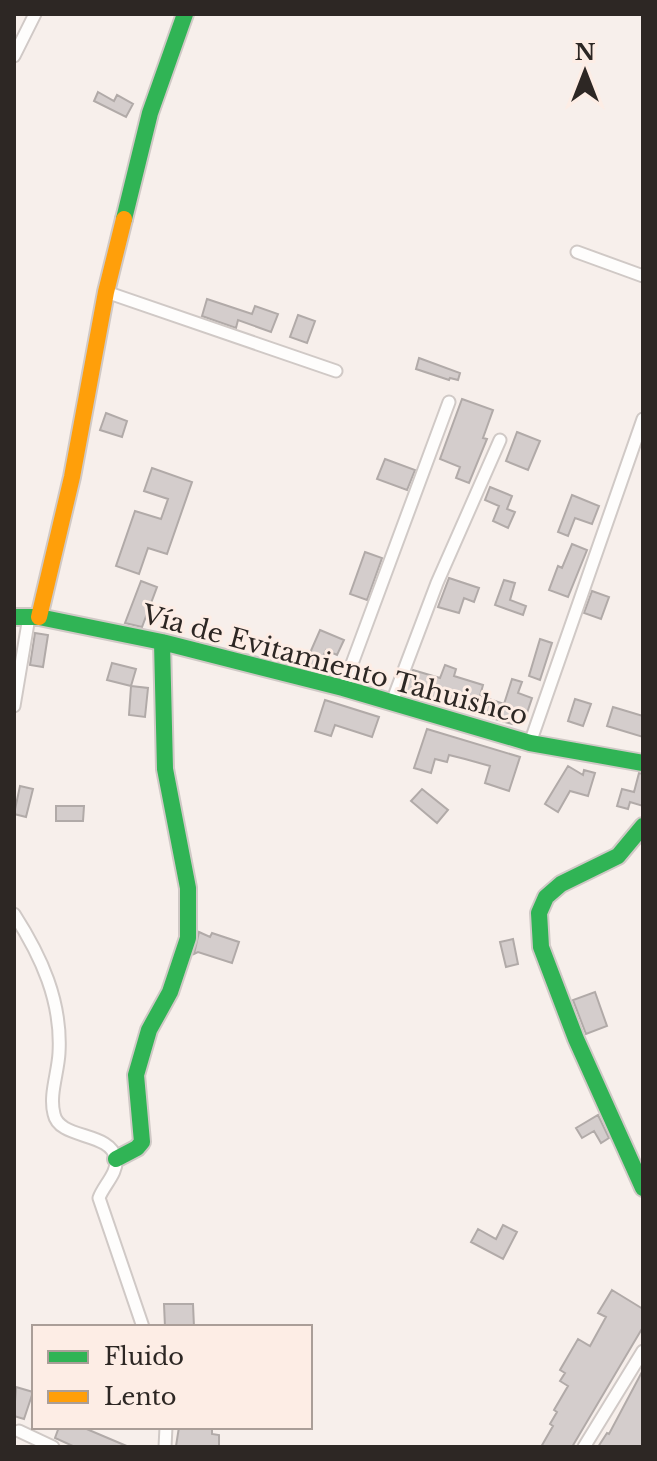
<svg xmlns="http://www.w3.org/2000/svg" width="657" height="1461" font-family="'Libre Baskerville',serif">
<style>
.building{fill:#d4cdcc;stroke:#b1aaa8;stroke-width:2}
.lines{fill:none;stroke-linecap:round;stroke-linejoin:round}
.street-casing{stroke:#d0c9c6;stroke-width:15}
.fast-casing{stroke:#d0c9c6;stroke-width:20}
.slow-casing{stroke:#d0c9c6;stroke-width:20}
.street{stroke:#fefdfc;stroke-width:11}
.fast{stroke:#30b455;stroke-width:16}
.slow{stroke:#ff9f0a;stroke-width:16}
.labels{text-anchor:middle;stroke-width:6;stroke-linejoin:round;paint-order:stroke}
.street-label{font-size:26px;fill:#2d2724;stroke:#fdede5}
</style>
<rect width="100%" height="100%" fill="#f7efeb"/>
<path class="building" d="M98,92L114,101L117,95L133,104L126,117L94,101Z
M207,299L252,314L255,306L278,314L271,332L238,320L236,328L202,316Z
M298,315L315,321L307,343L290,337Z
M419,358L460,373L458,380L450,378L449,380L416,369Z
M462,399L493,410L483,438L487,439L469,483L456,478L460,467L440,459Z
M106,413L127,421L122,437L100,430Z
M517,432L540,441L528,470L506,461Z
M385,459L415,470L407,490L377,479Z
M152,468L192,482L167,554L148,548L139,574L116,566L135,511L161,519L168,499L144,491Z
M490,487L512,496L507,509L515,512L508,528L493,521L499,506L485,500Z
M572,495L599,506L592,524L575,518L568,536L558,532Z
M572,544L587,550L568,597L549,590L558,566L562,568Z
M365,552L382,558L367,600L350,594Z
M449,578L479,588L474,602L464,598L459,613L438,607Z
M504,580L515,583L510,600L526,606L523,615L495,605Z
M141,581L157,587L142,627L125,623Z
M592,591L609,597L601,619L584,613Z
M320,630L344,640L337,655L326,650L318,668L306,662Z
M35,633L48,635L43,667L30,665Z
M540,639L552,643L540,680L529,676Z
M112,663L136,669L131,686L107,680Z
M445,665L456,669L454,676L483,685L480,696L504,704L512,679L522,682L518,693L532,698L527,713L517,709L512,724L405,692L413,670L440,678Z
M131,686L148,688L145,717L129,715Z
M575,699L591,704L583,726L568,721Z
M325,700L379,717L372,737L335,725L331,736L315,731Z
M613,707L643,716V737L607,726Z
M427,729L520,757L509,791L485,783L490,766L465,759L449,755L447,762L435,759L431,773L414,768Z
M568,766L583,775L584,770L595,773L588,796L570,791L558,812L545,804Z
M639,773L643,774V806L630,802L628,809L617,806L622,789L634,792Z
M20,786L33,789L26,817L14,814Z
M422,789L448,810L437,823L411,801Z
M56,806H84L83,821H56Z
M199,932L210,937L212,933L239,942L232,963L198,952L194,954Z
M513,939L518,964L506,967L500,942Z
M595,992L607,1026L586,1034L573,1000Z
M598,1115L609,1138L601,1143L594,1131L582,1138L576,1128Z
M503,1225L517,1232L503,1259L471,1242L478,1229L496,1239Z
M612,1290L643,1309V1327L572,1447H541L553,1426L550,1424L557,1412L554,1410L568,1386L560,1381L565,1373L560,1370L578,1339L590,1346L606,1317L598,1313Z
M164,1304H193L194,1327H165Z
M643,1370V1447H598L607,1433L609,1434Z
M16,1387L33,1392L24,1419L14,1416Z
M59,1427H82L129,1447H75L55,1438Z
M179,1427H212V1434L219,1435V1447L176,1446Z"/>
<g class="lines">
<g class="street-casing">
<path id="street" d="M14,56L35,14
M577,252L643,276
M106,292L336,371
M343,688L449,402
M392,702L437,583L500,440
M14,706L29,617
M530,743L643,419
M14,914C41,956 62,1001 59,1053C58,1073 49,1095 54,1114C59,1140 111,1131 116,1159C118,1173 103,1186 99,1198L143,1327
M19,1431L53,1447
M165,1447L166,1427
M584,1447L643,1351"/>
</g>
<g class="fast-casing">
<path id="fast" d="M124,219L150,113L185,14
M14,617H39L162,642L343,688L530,743L643,763
M643,826L618,856L561,884L546,897L539,913L541,947L576,1039L643,1188
M116,1159L137,1148L142,1142L136,1075L149,1030L170,992L188,938V888L165,769L162,642"/>
</g>
<g class="slow-casing">
<path id="slow" d="M39,617L72,477L106,292L124,219"/>
</g>
<use href="#street" class="street"/>
<use href="#fast" class="fast"/>
<use href="#slow" class="slow"/>
</g>
<g class="labels">
<g class="street-label">
<text transform="translate(335 665) rotate(15)" y="9">Vía de Evitamiento Tahuishco</text>
</g>
</g>
<rect width="657" height="1461" fill="none" stroke="#2d2724" stroke-width="32"/>
<rect x="32" y="1325" width="280" height="104" fill="#fdede5" stroke="#aa9e98" stroke-width="2"/>
<rect x="48" y="1351" width="40" height="12" fill="#30b455" stroke="#aa9e98" stroke-width="2"/>
<text x="104" y="1365" font-size="24" fill="#2d2724">Fluido</text>
<rect x="48" y="1391" width="40" height="12" fill="#ff9f0a" stroke="#aa9e98" stroke-width="2"/>
<text x="104" y="1405" font-size="24" fill="#2d2724">Lento</text>
<g transform="translate(585 72)" stroke="#fdede5" stroke-width="6" paint-order="stroke">
<path d="M0-6L14 30L0 20L-14 30Z" fill="#2d2724"/>
<text y="-12" font-size="22" font-weight="bold" text-anchor="middle" fill="#2d2724">N</text>
</g>
</svg>
